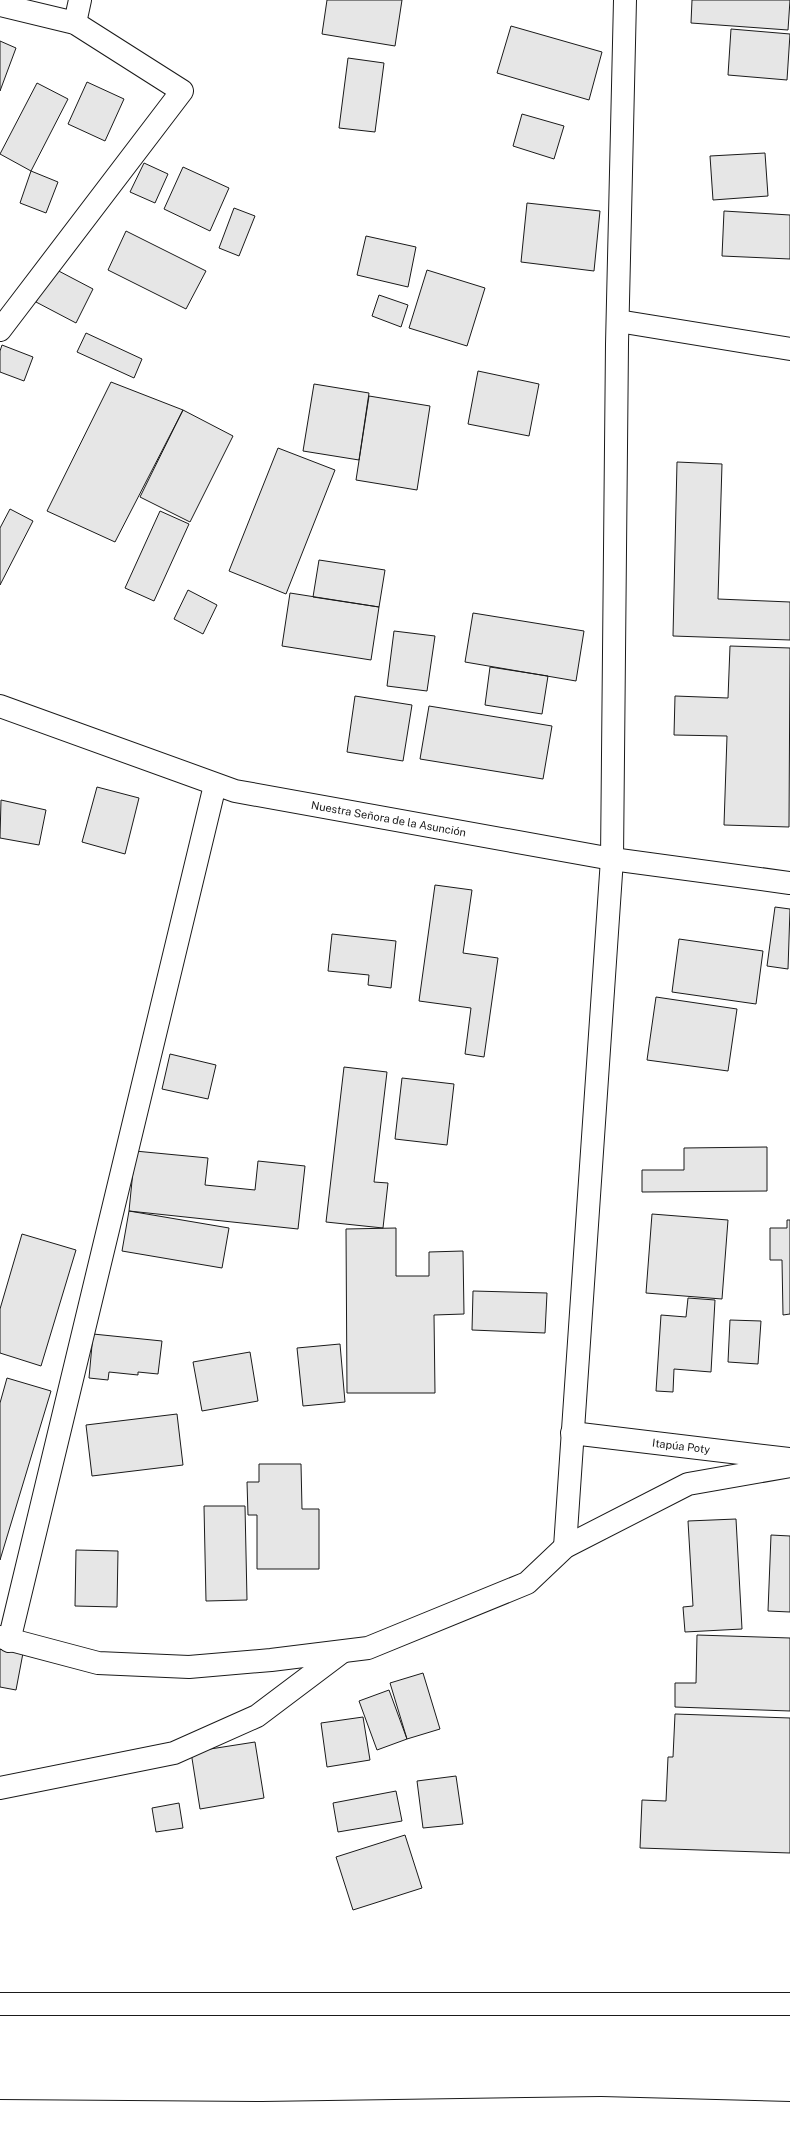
<svg xmlns="http://www.w3.org/2000/svg" width="790" height="2131" font-family="'Public Sans',sans-serif">
<style>
.building{fill:#e6e6e6;stroke:#1a1a1a}
.lines{fill:none;stroke-linecap:round;stroke-linejoin:round}
.minor-casing{stroke:#1a1a1a;stroke-width:24}
.major-casing{stroke:#1a1a1a;stroke-width:24}
.minor{stroke:#fff;stroke-width:22}
.major{stroke:#fff;stroke-width:22}
.labels{text-anchor:middle;stroke-width:3;stroke-linejoin:round;paint-order:stroke}
.street-label{font-size:11px;fill:#1a1a1a;stroke:#fff}
</style>
<rect width="100%" height="100%" fill="#fff"/>
<path class="building" d="M327,0H402L395,46L322,34Z
M692,0H790L788,30L691,23Z
M511,26L602,52L589,100L497,73Z
M731,29L790,34L787,80L728,75Z
M0,41L16,48L0,91Z
M348,58L384,63L375,132L339,128Z
M87,82L124,99L105,141L68,124Z
M37,83L68,99L31,171L0,154Z
M522,114L564,126L554,159L513,146Z
M765,153L768,196L713,200L710,156Z
M144,163L168,174L155,203L130,192Z
M183,167L229,188L210,231L164,209Z
M31,171L58,182L46,213L20,203Z
M527,203L600,211L594,271L521,262Z
M234,208L255,216L239,256L219,248Z
M724,211L790,215V259L722,256Z
M126,231L206,271L186,309L108,270Z
M366,236L416,247L408,287L357,275Z
M53,268L93,289L76,323L36,302Z
M427,270L485,288L467,346L409,328Z
M379,295L408,305L401,327L372,316Z
M86,333L142,359L134,378L77,352Z
M2,345L33,357L24,381L0,372V351Z
M478,371L539,384L529,436L468,424Z
M111,382L183,410L115,542L47,511Z
M314,384L369,393L359,460L303,451Z
M369,396L430,406L417,490L356,480Z
M183,410L233,436L190,522L140,497Z
M278,448L335,470L286,594L229,571Z
M677,462L722,464L718,599L790,602V640L673,636Z
M10,509L33,521L0,585V528Z
M160,511L189,524L154,601L125,588Z
M319,560L385,570L379,607L313,597Z
M188,590L217,605L203,634L174,619Z
M290,593L379,607L371,660L282,646Z
M473,613L584,631L576,681L465,662Z
M394,631L435,636L427,691L387,686Z
M730,646L790,648L789,827L724,825L727,736L674,735L675,696L728,698Z
M490,667L548,676L542,714L485,705Z
M355,696L412,705L403,761L347,752Z
M429,706L552,726L543,779L420,759Z
M97,787L139,798L125,854L82,842Z
M1,800L46,810L39,845L0,838Z
M435,885L472,890L463,953L498,958L484,1057L465,1054L471,1008L419,1001Z
M775,907L790,909L788,969L767,966Z
M332,934L396,941L391,988L368,985L369,975L328,971Z
M679,939L763,951L756,1004L672,992Z
M656,997L737,1009L728,1071L647,1060Z
M170,1054L216,1065L208,1099L162,1089Z
M344,1067L387,1072L374,1182L388,1183L383,1228L326,1222Z
M402,1078L454,1084L447,1145L395,1139Z
M767,1147V1191L642,1192V1170H684V1148Z
M135,1151L208,1158L205,1185L255,1190L258,1161L305,1166L298,1229L129,1211Z
M129,1211L229,1228L222,1268L122,1251Z
M652,1214L728,1220L722,1299L646,1293Z
M787,1220H790V1314L783,1315L782,1260H770V1228H787Z
M396,1228V1276H429V1252L463,1251L464,1314L434,1315L435,1393H347L346,1229Z
M22,1234L76,1250L41,1366L0,1353V1309Z
M473,1291L547,1293L545,1333L472,1330Z
M688,1298L715,1300L711,1372L674,1369L673,1392L656,1391L661,1315L686,1317Z
M730,1320L761,1321L758,1364L728,1362Z
M93,1334L162,1341L158,1374L138,1372V1375L109,1372L108,1380L89,1378Z
M340,1344L345,1402L303,1406L297,1348Z
M250,1352L258,1401L202,1411L193,1362Z
M7,1378L51,1391L0,1560V1403Z
M177,1414L183,1465L92,1476L86,1425Z
M259,1464H301L302,1509H319V1569H257V1515H248L247,1482H259Z
M204,1506H245L247,1600L206,1601Z
M736,1519L742,1629L685,1632L683,1607L693,1606L688,1521Z
M771,1535L790,1536V1612L768,1611Z
M76,1550L118,1551L117,1607L75,1606Z
M697,1635L790,1638V1711L675,1707V1683H696Z
M0,1649L23,1653L16,1690L0,1687Z
M423,1673L440,1729L407,1739L390,1683Z
M389,1690L407,1739L377,1750L359,1701Z
M675,1714L790,1718V1853L640,1848L642,1800L666,1801L668,1757H673Z
M363,1717L370,1760L327,1767L321,1723Z
M255,1742L264,1798L200,1809L191,1752Z
M456,1776L463,1824L423,1828L417,1781Z
M396,1791L402,1821L338,1832L333,1803Z
M179,1803L183,1828L156,1832L152,1808Z
M405,1835L422,1888L353,1910L336,1857Z"/>
<g class="lines">
<g class="minor-casing">
<g id="minor">
<path d="M0,5L75,23L182,91L0,330"/>
<path d="M75,23L80,0"/>
<path d="M618,321L790,349"/>
<path id="s1" d="M0,706L235,791L612,859L790,883"/>
<path id="s2" d="M572,1433L789,1459"/>
<path d="M565,1547L612,859L617,344L625,0"/>
<path d="M0,1637L98,1663L189,1667L271,1660L368,1648L527,1583L565,1547L688,1484L790,1466"/>
<path d="M9,1641L215,785"/>
<path d="M0,1788L174,1753L257,1716L342,1652"/>
<path d="M0,2128H790"/>
</g>
</g>
<g class="major-casing">
<path id="major" d="M0,2004H790
M0,2111L262,2113L601,2108L790,2113"/>
</g>
<use href="#minor" class="minor"/>
<use href="#major" class="major"/>
</g>
<g class="labels">
<g class="street-label">
<text dy="4" stroke="none"><textPath href="#s1" startOffset="406">Nuestra Señora de la Asunción</textPath></text>
<text dy="4" stroke="none"><textPath href="#s2" startOffset="110">Itapúa Poty</textPath></text>
</g>
</g>
</svg>
